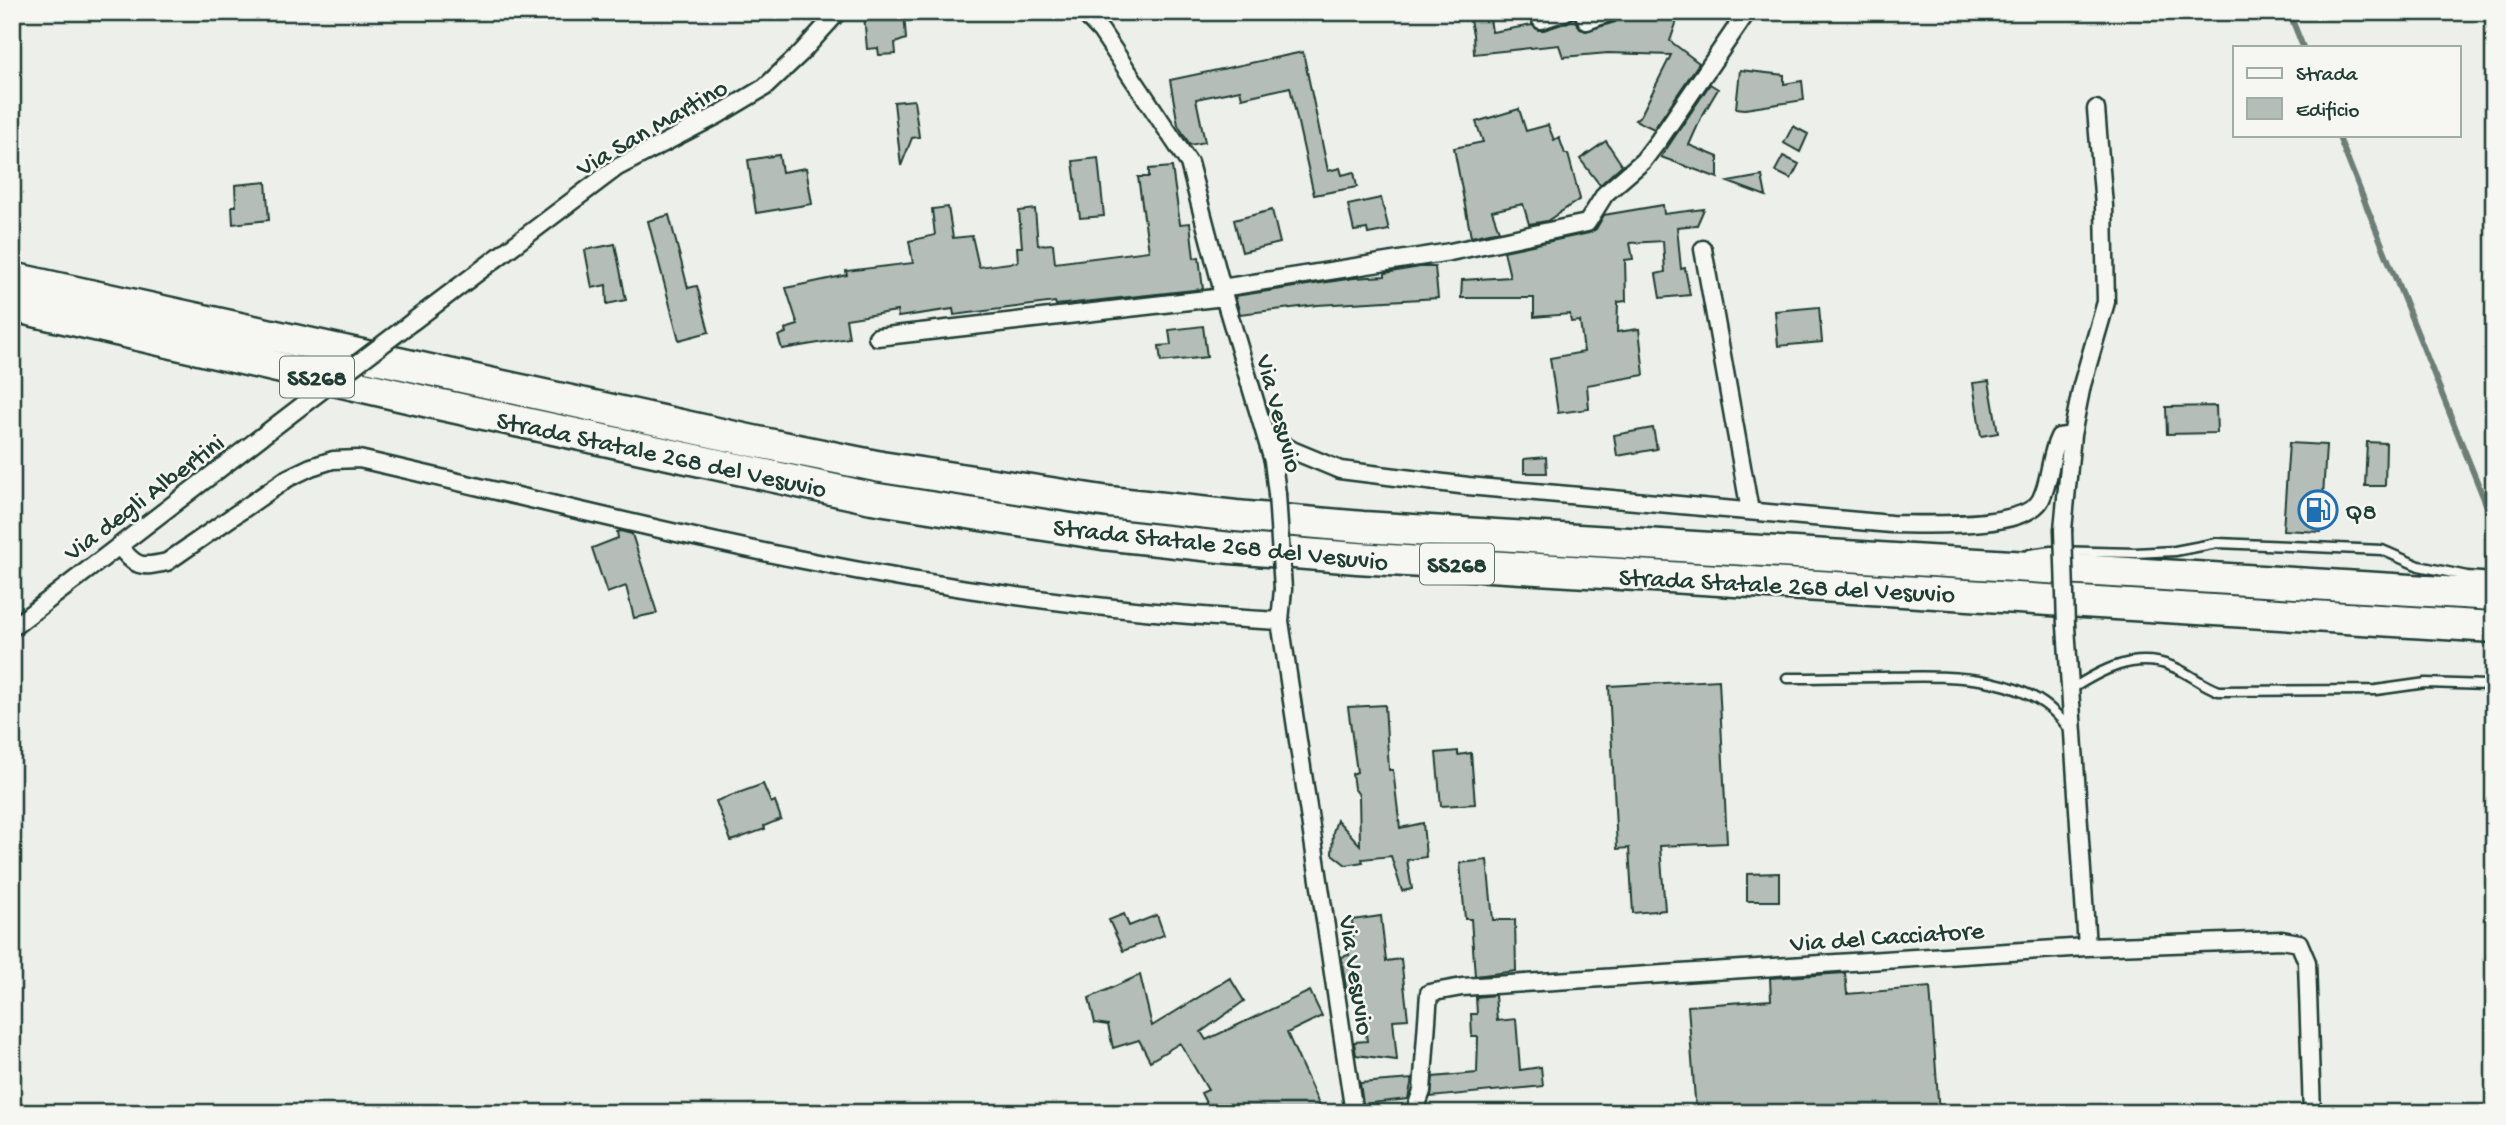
<svg xmlns="http://www.w3.org/2000/svg" width="2506" height="1125" font-family="'Gochi Hand',sans-serif">
<style>
.lines{fill:none;stroke-linecap:round;stroke-linejoin:round}
.stream{stroke:#6c7e77;stroke-width:6}
.building{fill:#b4bdb8;stroke:#1f3d34;stroke-width:2}
.lane-casing{stroke:#1f3d34;stroke-width:13}
.street-casing{stroke:#1f3d34;stroke-width:21}
.highway-casing{stroke:#1f3d34;stroke-width:35}
.lane{stroke:#f6f6f2;stroke-width:8}
.street{stroke:#f6f6f2;stroke-width:16}
.highway{stroke:#f6f6f2;stroke-width:30}
.street-bridge-casing{stroke:#1f3d34;stroke-width:21;stroke-linecap:butt}
.street-bridge{stroke:#f6f6f2;stroke-width:16}
.labels{text-anchor:middle;stroke-width:5;stroke-linejoin:round;paint-order:stroke}
.shield{fill:#f6f6f2;stroke:#60746d;stroke-width:2}
.shield-label{font-size:24px;font-weight:bold;fill:#1f3d34}
.street-label{font-size:26px;fill:#1f3d34;stroke:#f6f6f2}
.poi-label{font-size:26px;fill:#1f3d34;stroke:#f6f6f2;text-anchor:start}
</style>
<rect width="100%" height="100%" fill="#edefea"/>
<filter id="ink" filterUnits="userSpaceOnUse"><feTurbulence type="fractalNoise" baseFrequency=".0143" numOctaves="2"/><feDisplacementMap in="SourceGraphic" scale="14" xChannelSelector="R" yChannelSelector="G"/><feConvolveMatrix kernelMatrix="1 2 1 2 8 2 1 2 1" color-interpolation-filters="sRGB"/></filter>
<g filter="url(#ink)">
<g class="lines">
<path class="stream" d="M2289,12L2303,47
M2338,135L2494,524"/>
</g>
<path class="building" d="M876,12H904L906,39L895,43L896,54L879,55L878,48L867,49L864,15L876,14Z
M1468,12H1489L1492,32L1532,25L1538,30H1544L1568,22L1574,17L1580,29L1586,31L1615,22L1619,18L1621,12H1680L1670,41L1699,63L1654,129L1635,120L1641,115L1671,55L1608,53L1563,57L1559,45L1474,54L1473,34Z
M1303,52L1328,171L1340,168L1342,175L1354,172L1357,187L1314,195L1290,87L1242,98L1240,90L1196,99L1205,142L1190,145L1178,125L1170,80Z
M1740,70L1784,75V84L1802,81L1804,100L1745,109L1736,108Z
M1710,84L1718,89L1701,118L1689,145L1718,157V178L1661,157Z
M914,100L919,137L912,138L901,166L894,102Z
M1519,109L1526,131L1548,125L1554,140L1559,137L1565,154H1568L1580,199L1547,221L1529,224L1523,204L1492,211L1499,231L1471,237L1454,148L1483,142L1476,122Z
M1793,126L1808,134L1800,152L1784,143Z
M1606,141L1622,165L1600,185L1580,159Z
M779,155L782,172L806,168L812,204L756,213L748,160Z
M1783,156L1799,164L1791,179L1775,171Z
M1098,158L1104,216L1080,218L1073,161Z
M1172,167L1180,224L1190,223L1194,258L1199,257L1203,289L1056,305L1055,302L954,315L953,309L898,317L897,311L846,319L849,338L782,349L778,336L786,333L785,329L798,325L786,288L847,275L846,271L913,263L909,241L935,235L932,209L948,207L953,238L972,236L979,267L1018,262L1017,247H1022L1019,211L1035,209L1038,245L1053,244L1055,263L1149,251L1138,177H1149V169Z
M1762,176L1766,196L1728,182Z
M266,182L269,220L233,224L232,206H236L235,185Z
M1381,198L1389,230L1368,234L1367,229L1354,231L1348,205Z
M1663,205L1664,214L1704,209L1697,225L1677,227L1681,269L1685,268L1690,295L1660,298L1656,274L1665,272L1663,241L1630,243L1633,259L1625,260L1626,301L1618,302L1617,332L1639,329L1644,375L1587,385L1589,409L1558,413L1550,358L1584,352L1580,321L1571,322L1570,314L1534,317V298H1461L1462,280L1510,277L1504,251L1589,233L1596,229L1604,215Z
M1272,210L1280,243L1242,252L1234,220Z
M669,215L688,288L697,286L709,332L679,340L648,221Z
M615,244L626,300L607,304L606,285L592,288L585,250Z
M1420,267H1435L1438,298L1317,305L1240,314L1235,296L1354,278L1385,276V273Z
M1819,307L1822,342L1778,346L1775,311Z
M1203,326L1207,357L1161,362L1159,346L1171,345L1169,330Z
M1989,381L1998,433L1981,436L1973,383Z
M2216,406L2217,433L2167,434L2166,407Z
M1653,428L1657,449L1617,456L1614,435Z
M2367,442L2386,443L2385,486H2365Z
M2289,443L2326,445L2321,532L2283,530Z
M1546,457L1547,473H1524V459Z
M620,531L632,534L657,613L634,618L626,586L607,593L592,548L618,538L617,532Z
M1719,680L1727,843L1660,846L1665,910L1633,913L1629,848L1617,849L1609,686Z
M1385,705L1389,770H1393L1400,828L1423,823L1426,857L1407,860L1412,889L1402,891L1391,856L1362,859L1363,862L1346,865L1332,854L1333,832L1337,820L1360,845L1359,795L1354,788L1352,774L1357,772L1348,707Z
M1458,751V755L1471,753L1475,804L1441,806L1436,753Z
M763,784L771,803L775,801L781,819L764,826L765,829L731,841L716,801Z
M1487,860L1493,920H1515L1516,971L1475,976L1471,919H1465L1460,863Z
M1779,873V901H1747V874Z
M1124,914L1129,926L1157,915L1164,935L1123,951L1109,920Z
M1381,916L1386,961L1401,959L1408,1019L1393,1020L1397,1060L1356,1055L1354,1042L1367,1041L1360,991L1349,993V988H1346L1341,957L1349,955L1347,940L1353,938L1352,920Z
M1845,973L1847,994L1930,987L1939,1113H1696L1688,1006L1771,1000L1770,978Z
M1140,975L1152,1026L1230,978L1244,1001L1201,1032L1206,1040L1310,991L1322,1016L1287,1033L1323,1113H1211L1201,1093L1208,1090L1180,1043L1150,1061L1139,1040L1113,1048L1108,1025L1095,1023L1089,998Z
M1495,995L1497,1021L1516,1019L1520,1070L1541,1067L1543,1086L1431,1097L1433,1077L1477,1073L1478,1037H1472L1471,1014H1477L1476,997Z
M1412,1079L1408,1099L1363,1104L1360,1083Z"/>
<g class="lines">
<g class="lane-casing">
<path id="lane" d="M2030,554L2051,551L2135,553L2175,551L2217,543L2382,550L2419,566L2467,576L2494,578
M1787,678C1819,678 1851,677 1883,677C1946,676 2032,671 2070,731
M2070,690C2101,670 2134,652 2171,666C2188,672 2201,685 2219,691L2376,690L2426,683L2486,685"/>
</g>
<g class="street-casing">
<path id="street" d="M1083,12L1101,31L1189,163L1227,307L1273,461L1277,494
M1583,12L1587,21L1611,12
M1541,20L1565,12
M1703,249L1750,511
M1221,288L1450,252L1587,223L1605,194L1643,161L1659,140L1747,12
M412,322L616,168L718,115L765,87L800,54L838,12
M877,337L1224,297
M1266,435L1294,451L1340,470L1468,486L1891,524C1922,524 2026,530 2041,499C2051,479 2049,457 2059,437L2072,435
M2063,530L2072,435L2082,385L2106,302L2104,206L2096,109
M119,546C136,567 140,568 167,562L288,478L311,467L333,460L359,459C506,492 651,530 798,559C957,591 1118,613 1280,621
M1283,589L1280,621L1354,1113
M2066,626L2087,947
M12,628L304,404
M1414,1113L1422,1091L1429,993L1462,987L2087,947L2282,940L2299,943L2307,962L2312,1113"/>
</g>
<g class="highway-casing">
<path id="highway" d="M12,278L753,441L881,467L1109,502L1236,516L1363,527L2494,595
M12,306L433,403L872,498L1103,534L1231,548L1357,558L2494,627"/>
</g>
<use href="#lane" class="lane"/>
<use href="#street" class="street"/>
<use href="#highway" class="highway"/>
<g class="street-bridge-casing">
<path id="street-bridge" d="M304,404L412,322
M1277,494L1283,589
M2063,530L2066,626"/>
</g>
<use href="#street-bridge" class="street-bridge"/>
</g>
</g>
<defs>
<g id="fuel-ring" transform="scale(2.0125)"><circle r="9.5" fill="#f6f6f2" stroke="#1f6fb2" stroke-width="1.5"/><path d="M-5.5-6h7V0h2V4h1.3V-2.5L3-4.5l.8-.8L6-3V5H2.5V1h-1V6h-7ZM-4.2-4.7v3.2H.2V-4.7Z" fill="#1f6fb2"/></g>
</defs>
<g fill-rule="evenodd">
<use href="#fuel-ring" x="2318" y="510"/>
</g>
<g class="labels">
<g class="shield">
<rect x="280" y="356.5" width="74" height="41" rx="5"/>
<rect x="1420" y="543.5" width="74" height="41" rx="5"/>
</g>
<g class="shield-label">
<text x="317" y="385">SS268</text>
<text x="1457" y="572">SS268</text>
</g>
<g class="street-label">
<text transform="translate(651 126) rotate(-30)" y="9">Via San Martino</text>
<text transform="translate(1281 413) rotate(75)" y="9">Via Vesuvio</text>
<text transform="translate(662 453) rotate(12)" y="9">Strada Statale 268 del Vesuvio</text>
<text transform="translate(143 496) rotate(-37)" y="9">Via degli Albertini</text>
<text transform="translate(1221 543) rotate(6)" y="9">Strada Statale 268 del Vesuvio</text>
<text transform="translate(1787 584) rotate(3)" y="9">Strada Statale 268 del Vesuvio</text>
<text transform="translate(1887 935) rotate(-4)" y="9">Via del Cacciatore</text>
<text transform="translate(1358 975) rotate(81)" y="9">Via Vesuvio</text>
</g>
<g class="poi-label">
<text x="2345" y="519">Q8</text>
</g>
</g>
<rect width="2506" height="1125" fill="none" stroke="#f6f6f2" stroke-width="42"/>
<rect x="21" y="21" width="2464" height="1083" fill="none" stroke="#1f3d34" stroke-width="2.5" filter="url(#ink)"/>
<rect x="2233" y="46" width="228" height="91" fill="#f6f6f2" stroke="#a0aca6" stroke-width="2"/>
<rect x="2247" y="68" width="35" height="10" fill="#f6f6f2" stroke="#a0aca6" stroke-width="2"/>
<text x="2296" y="80" font-size="21" fill="#1f3d34">Strada</text>
<rect x="2247" y="98" width="35" height="21" fill="#b4bdb8" stroke="#a0aca6" stroke-width="2"/>
<text x="2296" y="116" font-size="21" fill="#1f3d34">Edificio</text>
</svg>
